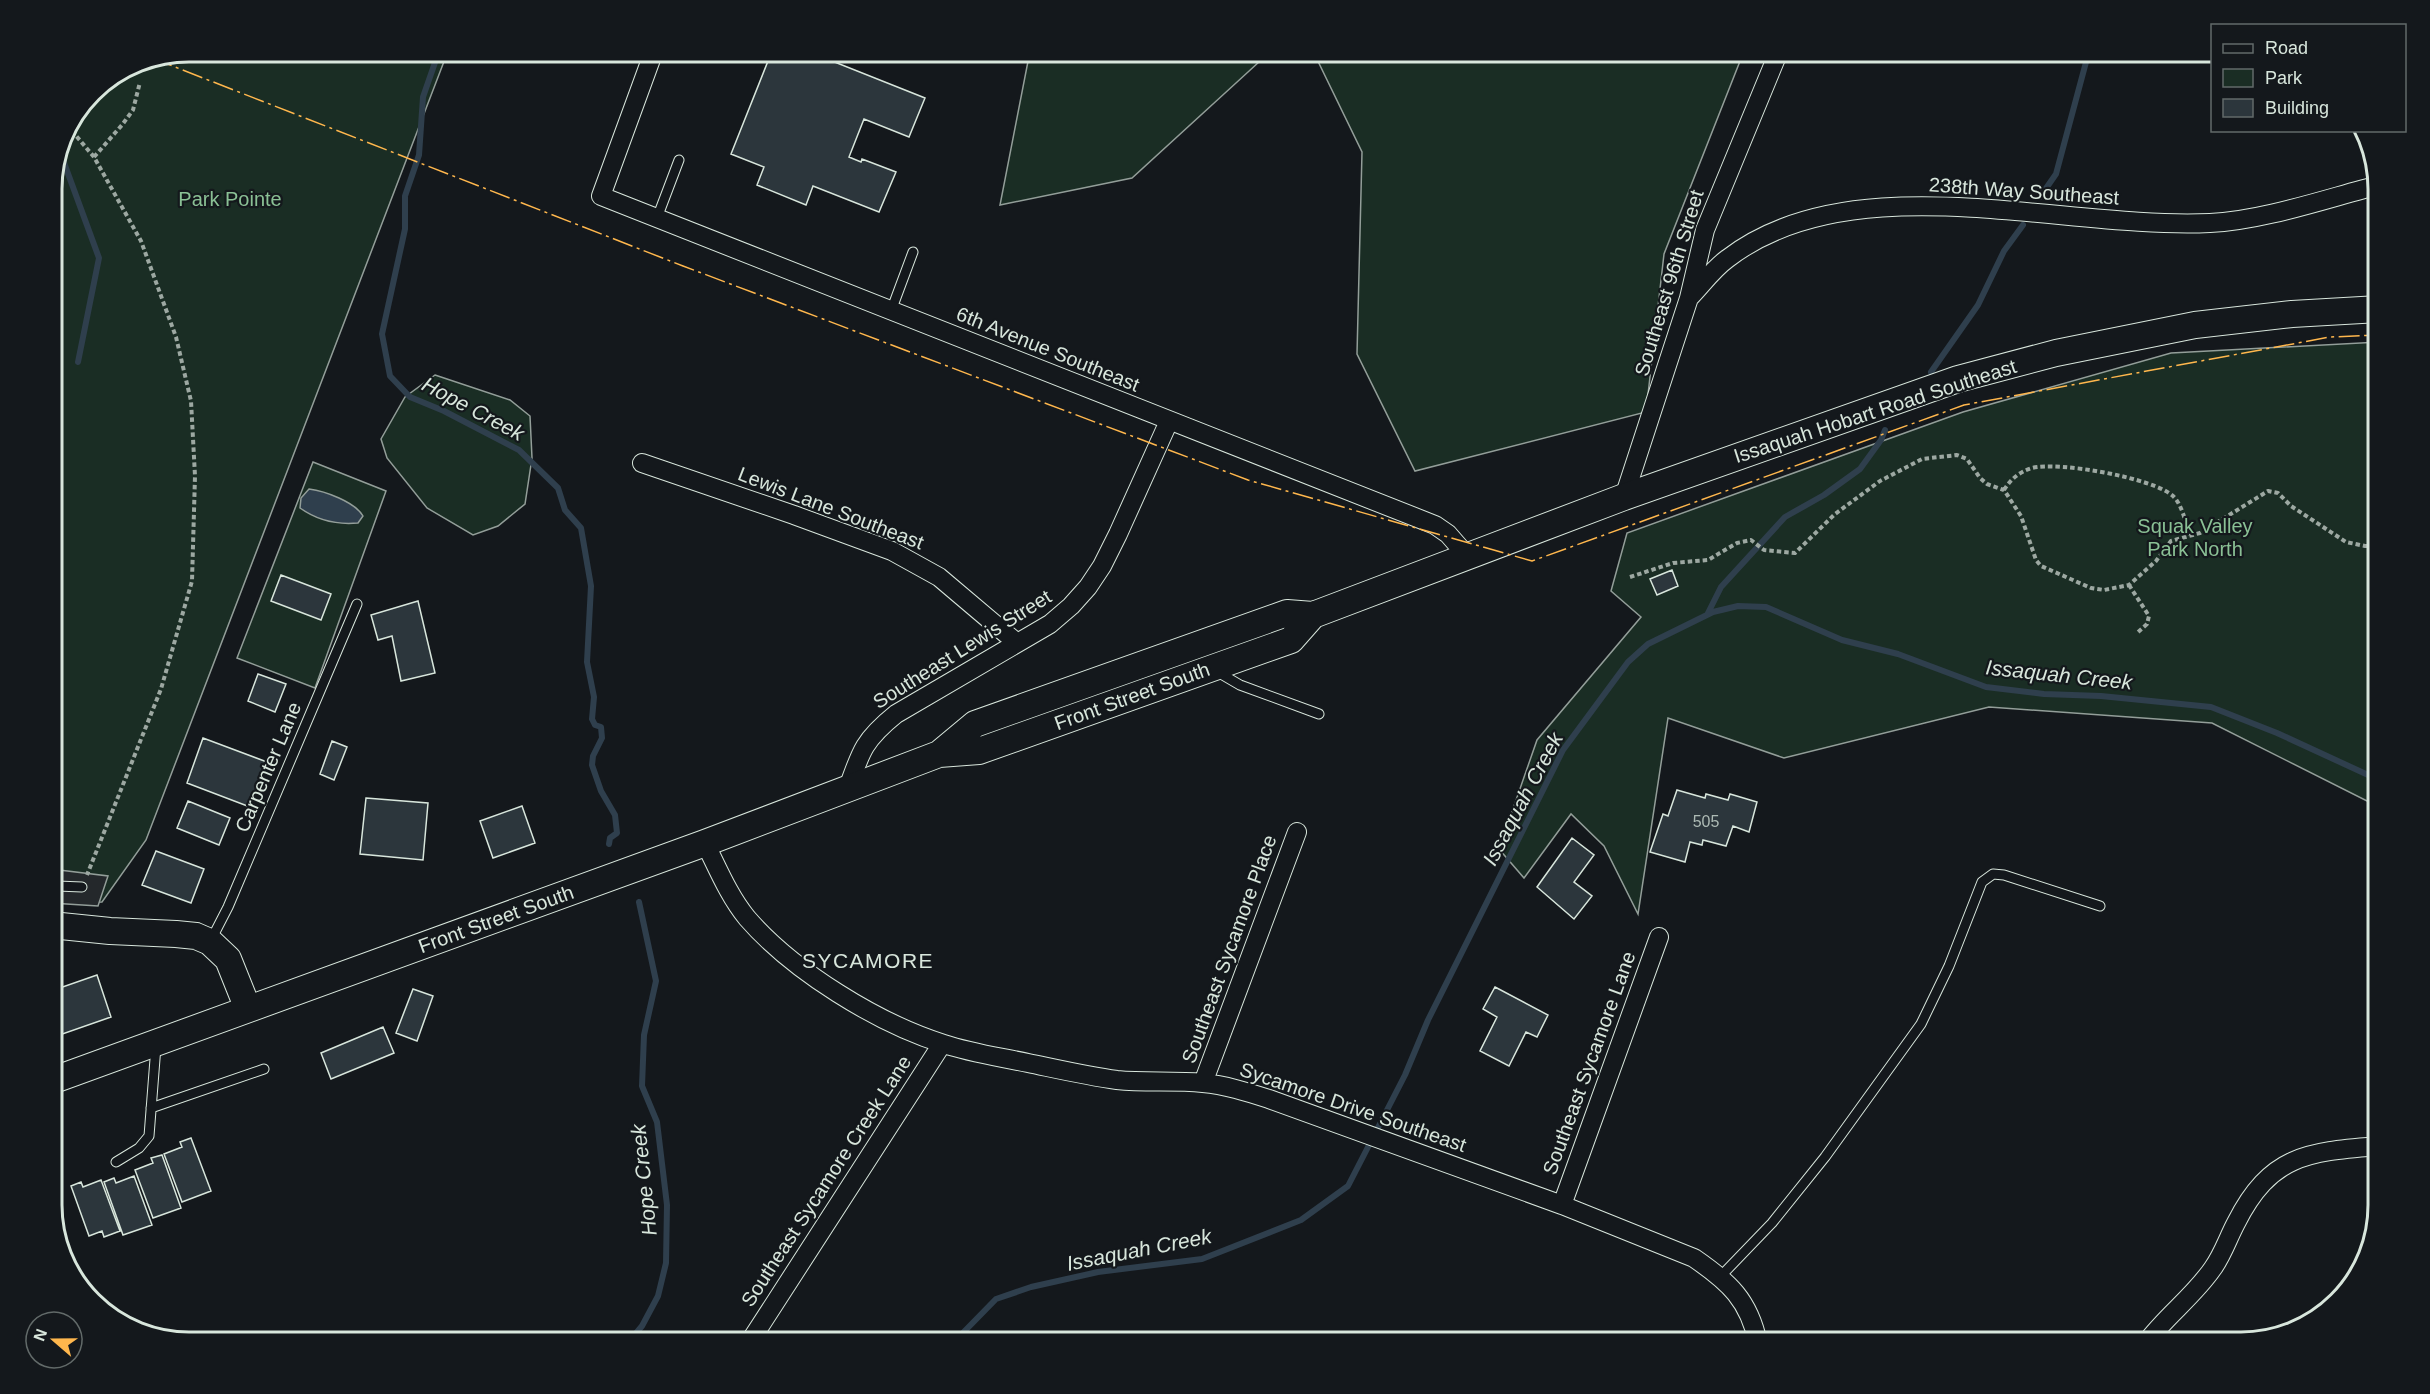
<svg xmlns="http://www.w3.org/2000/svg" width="2430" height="1394" font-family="Arial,sans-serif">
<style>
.green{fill:#1a2d24;stroke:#939e99;stroke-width:1.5}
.parking{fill:#24282b;stroke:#939e99;stroke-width:1.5}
.water{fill:#2f3f4d;stroke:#939e99;stroke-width:1.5}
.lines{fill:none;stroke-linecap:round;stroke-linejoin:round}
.stream{stroke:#2f3f4d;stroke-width:6}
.building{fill:#2c363c;stroke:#d8e6dc;stroke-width:1.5}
.lane-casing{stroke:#d8e6dc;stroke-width:11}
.street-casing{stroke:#d8e6dc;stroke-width:20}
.secondary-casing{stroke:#d8e6dc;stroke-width:28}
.path{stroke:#9da8a2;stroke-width:4;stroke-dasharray:4.5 3;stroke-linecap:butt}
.lane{stroke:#14181c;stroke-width:9}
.street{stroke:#14181c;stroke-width:18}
.secondary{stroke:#14181c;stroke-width:26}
.power{stroke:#ffb74d;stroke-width:1.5;stroke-dasharray:21 4.5 3 4.5;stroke-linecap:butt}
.labels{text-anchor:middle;stroke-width:4.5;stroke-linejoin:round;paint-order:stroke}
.number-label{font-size:16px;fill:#adbab4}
.street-label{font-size:20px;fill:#d8e6dc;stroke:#14181c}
.park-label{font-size:20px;fill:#8ac095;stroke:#14181c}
.water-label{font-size:21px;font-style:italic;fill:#d8e6dc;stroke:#14181c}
.neighbourhood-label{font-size:21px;letter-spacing:1.5px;fill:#d8e6dc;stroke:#14181c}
.rim{fill:none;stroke:#d8e6dc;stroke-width:3}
</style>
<rect width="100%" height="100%" fill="#14181c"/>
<path class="green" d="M189,51H448L146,840L102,902L51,903V323L62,300L51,240V180L65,128L92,91L136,61Z
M1030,51H1271L1132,178L1000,205Z
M1313,51H1744L1664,254L1646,412L1415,471L1357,354L1362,152Z
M2379,342V807L2212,723L1989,707L1784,758L1668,718L1638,914L1604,846L1571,814L1524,878L1499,849L1537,740L1641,617L1611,591L1627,533L1963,412L2171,353Z
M435,375L510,400L530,416L532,458L525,504L498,526L473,535L427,508L387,458L381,439L405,397Z
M313,462L386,491L315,688L237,658Z"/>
<path class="parking" d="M51,869L108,876L98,906L51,903Z"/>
<path class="water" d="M309,489C325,491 355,502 363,516L358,523C336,525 318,521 300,508L301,498Z"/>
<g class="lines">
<path class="stream" d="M439,51L423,97L419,155L405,196V229L382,334L390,376L410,397L444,411L519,450L558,488L565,510L581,528L591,586L587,662L594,697L592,719L595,725L601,727L602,738L593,756L592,765L601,791L615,815L617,833L610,838L609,844
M59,149L99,258L78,362
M2040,197L2056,174L2089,51
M1931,372L1978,305L2004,251L2023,225
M1707,615L1721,587L1785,517L1824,495L1860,469L1881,440L1885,430
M628,1343L642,1326L658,1296L666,1263L667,1205L657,1122L642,1086L644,1035L656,981L639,902
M953,1343L996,1299L1031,1287L1098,1272L1202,1259L1301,1220L1348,1186L1405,1075L1428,1020L1563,750L1628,662L1648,644L1713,612L1738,606L1766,607L1842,640L1898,654L1986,687L2044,694L2101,696L2211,707L2277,733L2379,780"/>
</g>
<path class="building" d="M772,51H807L925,98L909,137L864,119L849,157L861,162L862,159L896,172L879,212L813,186L806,205L757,185L764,167L731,154Z
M1672,570L1678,586L1657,595L1650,579Z
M281,575L331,594L321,620L271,601Z
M418,601L435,673L401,681L392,636L378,640L371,615Z
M258,674L286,684L275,712L248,701Z
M203,738L267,762L250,807L187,783Z
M332,741L347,747L334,780L320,774Z
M1677,790L1705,798L1706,794L1728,800L1730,794L1757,802L1749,832L1733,826L1726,846L1703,840L1702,845L1690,842L1685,862L1650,852L1663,814L1668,816Z
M366,798L428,803L423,860L360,854Z
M188,801L230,818L219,845L177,828Z
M522,806L535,843L493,858L480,821Z
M1572,838L1594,855L1574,882L1592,896L1574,919L1537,887Z
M156,851L204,869L191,903L142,885Z
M97,975L111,1017L51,1038V991Z
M1495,987L1548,1015L1537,1037L1526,1032L1509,1066L1480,1051L1497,1017L1483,1009Z
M413,989L433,996L417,1041L396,1033Z
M383,1027L394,1053L331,1079L321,1053Z
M191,1138L211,1191L182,1202L164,1154L182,1147L180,1142Z
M162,1155L181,1208L153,1218L135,1170L153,1163L151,1158Z
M134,1176L152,1225L123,1235L104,1182L114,1178L116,1183Z
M101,1180L120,1231L104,1237L102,1231L89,1236L71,1186L81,1182L83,1187Z"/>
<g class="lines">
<g class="lane-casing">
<path id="lane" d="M657,218L679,160
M891,311L913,252
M1216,671L1240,685L1319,714
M51,914L57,886L82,887
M211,940L228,907L357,604
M151,1108L264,1069
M116,1162L139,1148L149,1136L156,1046
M1720,1277L1772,1223L1825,1157L1921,1024L1949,966L1982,882L1993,874L2004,875L2100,906"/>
</g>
<g class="street-casing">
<path id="street" d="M654,51L601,196L1435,525L1448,534L1468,557
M1689,298C1701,286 1713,269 1727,259C1852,162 2063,230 2210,223C2262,221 2328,198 2379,185
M642,463L794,515L892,551L939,577L1017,643
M1624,497L1689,298L1705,230L1779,51
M848,788C861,750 865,739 896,714L1050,624L1071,606L1088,587L1102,566L1118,534L1169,421
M705,843C718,869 729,896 747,918C793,971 877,1023 944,1044C971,1053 1000,1057 1028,1063C1057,1069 1087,1076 1117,1080C1145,1083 1174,1080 1203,1083C1225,1085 1247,1092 1269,1099L1562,1205L1694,1258C1729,1282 1749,1300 1758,1343
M1203,1083L1297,832
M1562,1205L1659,937
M749,1343L942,1044
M2146,1343C2166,1316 2194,1296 2213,1268C2223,1254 2228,1238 2236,1223C2271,1154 2308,1152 2379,1146"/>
</g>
<g class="secondary-casing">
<path id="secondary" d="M939,754L975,724L1287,613L1313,615L1624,497L1958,379L2056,353L2195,325L2292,314L2379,309
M51,925L110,931L176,934L196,936L210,942L228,959L248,1009
M51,1081L705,843L939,754L979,751L1291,640L1313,615"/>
</g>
<path class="path" d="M67,125L94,157L141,241L176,337L191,401L195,476L192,581L161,689L87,875
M94,157L122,125L133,110L140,82
M2004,490C2011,479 2019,472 2032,468C2057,461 2156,478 2174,497C2182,505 2186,524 2190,535
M1630,577L1673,563L1708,560L1737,543L1751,540L1764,550L1795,553L1835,514L1880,481L1922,459L1957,455L1967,459L1980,478L1987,484L2004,490L2021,516L2036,560L2041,566L2091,588L2104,590L2129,585L2156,561L2171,541L2200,533L2268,491L2278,493L2291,506L2346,542L2365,546H2379
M2129,585L2149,616L2147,624L2138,632"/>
<use href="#lane" class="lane"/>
<use href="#street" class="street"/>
<use href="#secondary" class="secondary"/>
<path class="power" d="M152,58L683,266L1248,480L1532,561L1964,405L2330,337L2379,335"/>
</g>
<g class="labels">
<g class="number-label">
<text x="1706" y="827">505</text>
</g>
<g class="street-label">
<text transform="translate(2024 191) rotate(4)" y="7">238th Way Southeast</text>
<text transform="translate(1669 283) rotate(-73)" y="7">Southeast 96th Street</text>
<text transform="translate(1048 349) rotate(22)" y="7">6th Avenue Southeast</text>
<text transform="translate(1875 411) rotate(-18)" y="7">Issaquah Hobart Road Southeast</text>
<text transform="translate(831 508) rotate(21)" y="7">Lewis Lane Southeast</text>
<text transform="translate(962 649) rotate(-32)" y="7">Southeast Lewis Street</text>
<text transform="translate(1132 696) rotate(-20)" y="7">Front Street South</text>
<text transform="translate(268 767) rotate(-67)" y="7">Carpenter Lane</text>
<text transform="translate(496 919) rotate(-20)" y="7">Front Street South</text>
<text transform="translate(1229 949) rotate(-70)" y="7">Southeast Sycamore Place</text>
<text transform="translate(1589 1063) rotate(-70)" y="7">Southeast Sycamore Lane</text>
<text transform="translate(1353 1107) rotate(19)" y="7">Sycamore Drive Southeast</text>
<text transform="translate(826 1181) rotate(-57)" y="7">Southeast Sycamore Creek Lane</text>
</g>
<g class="park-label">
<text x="230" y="206">Park Pointe</text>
<text x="2195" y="533">Squak Valley<tspan x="2195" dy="23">Park North</tspan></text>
</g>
<g class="water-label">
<text transform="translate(473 409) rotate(28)" y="7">Hope Creek</text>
<text transform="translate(2059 675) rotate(6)" y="7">Issaquah Creek</text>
<text transform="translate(1523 799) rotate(-62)" y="7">Issaquah Creek</text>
<text transform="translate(644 1180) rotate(-96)" y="7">Hope Creek</text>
<text transform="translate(1139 1250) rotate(-11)" y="7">Issaquah Creek</text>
</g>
<g class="neighbourhood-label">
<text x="868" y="968">SYCAMORE</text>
</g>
</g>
<path d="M0 0H2430V1394H0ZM189 62H2241A127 127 0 0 1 2368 189V1205A127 127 0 0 1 2241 1332H189A127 127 0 0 1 62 1205V189A127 127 0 0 1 189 62Z" fill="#14181c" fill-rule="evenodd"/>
<path class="rim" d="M189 62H2241A127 127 0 0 1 2368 189V1205A127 127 0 0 1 2241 1332H189A127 127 0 0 1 62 1205V189A127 127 0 0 1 189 62Z"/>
<rect x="2211" y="24" width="195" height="108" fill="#14181c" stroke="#626a69" stroke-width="1.5"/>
<rect x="2223" y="44" width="30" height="9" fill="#14181c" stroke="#626a69" stroke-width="1.5"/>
<text x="2265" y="54" font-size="18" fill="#d8e6dc">Road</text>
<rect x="2223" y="69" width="30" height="18" fill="#1a2d24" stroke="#626a69" stroke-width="1.5"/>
<text x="2265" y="84" font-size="18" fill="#d8e6dc">Park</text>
<rect x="2223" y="99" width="30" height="18" fill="#2c363c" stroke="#626a69" stroke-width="1.5"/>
<text x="2265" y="114" font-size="18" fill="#d8e6dc">Building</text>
<g transform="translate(54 1340) rotate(290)"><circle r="28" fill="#14181c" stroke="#626a69" stroke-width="1.5"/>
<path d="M0-4.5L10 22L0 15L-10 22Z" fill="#ffb74d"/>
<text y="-9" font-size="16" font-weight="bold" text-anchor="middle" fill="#d8e6dc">N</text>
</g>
</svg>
